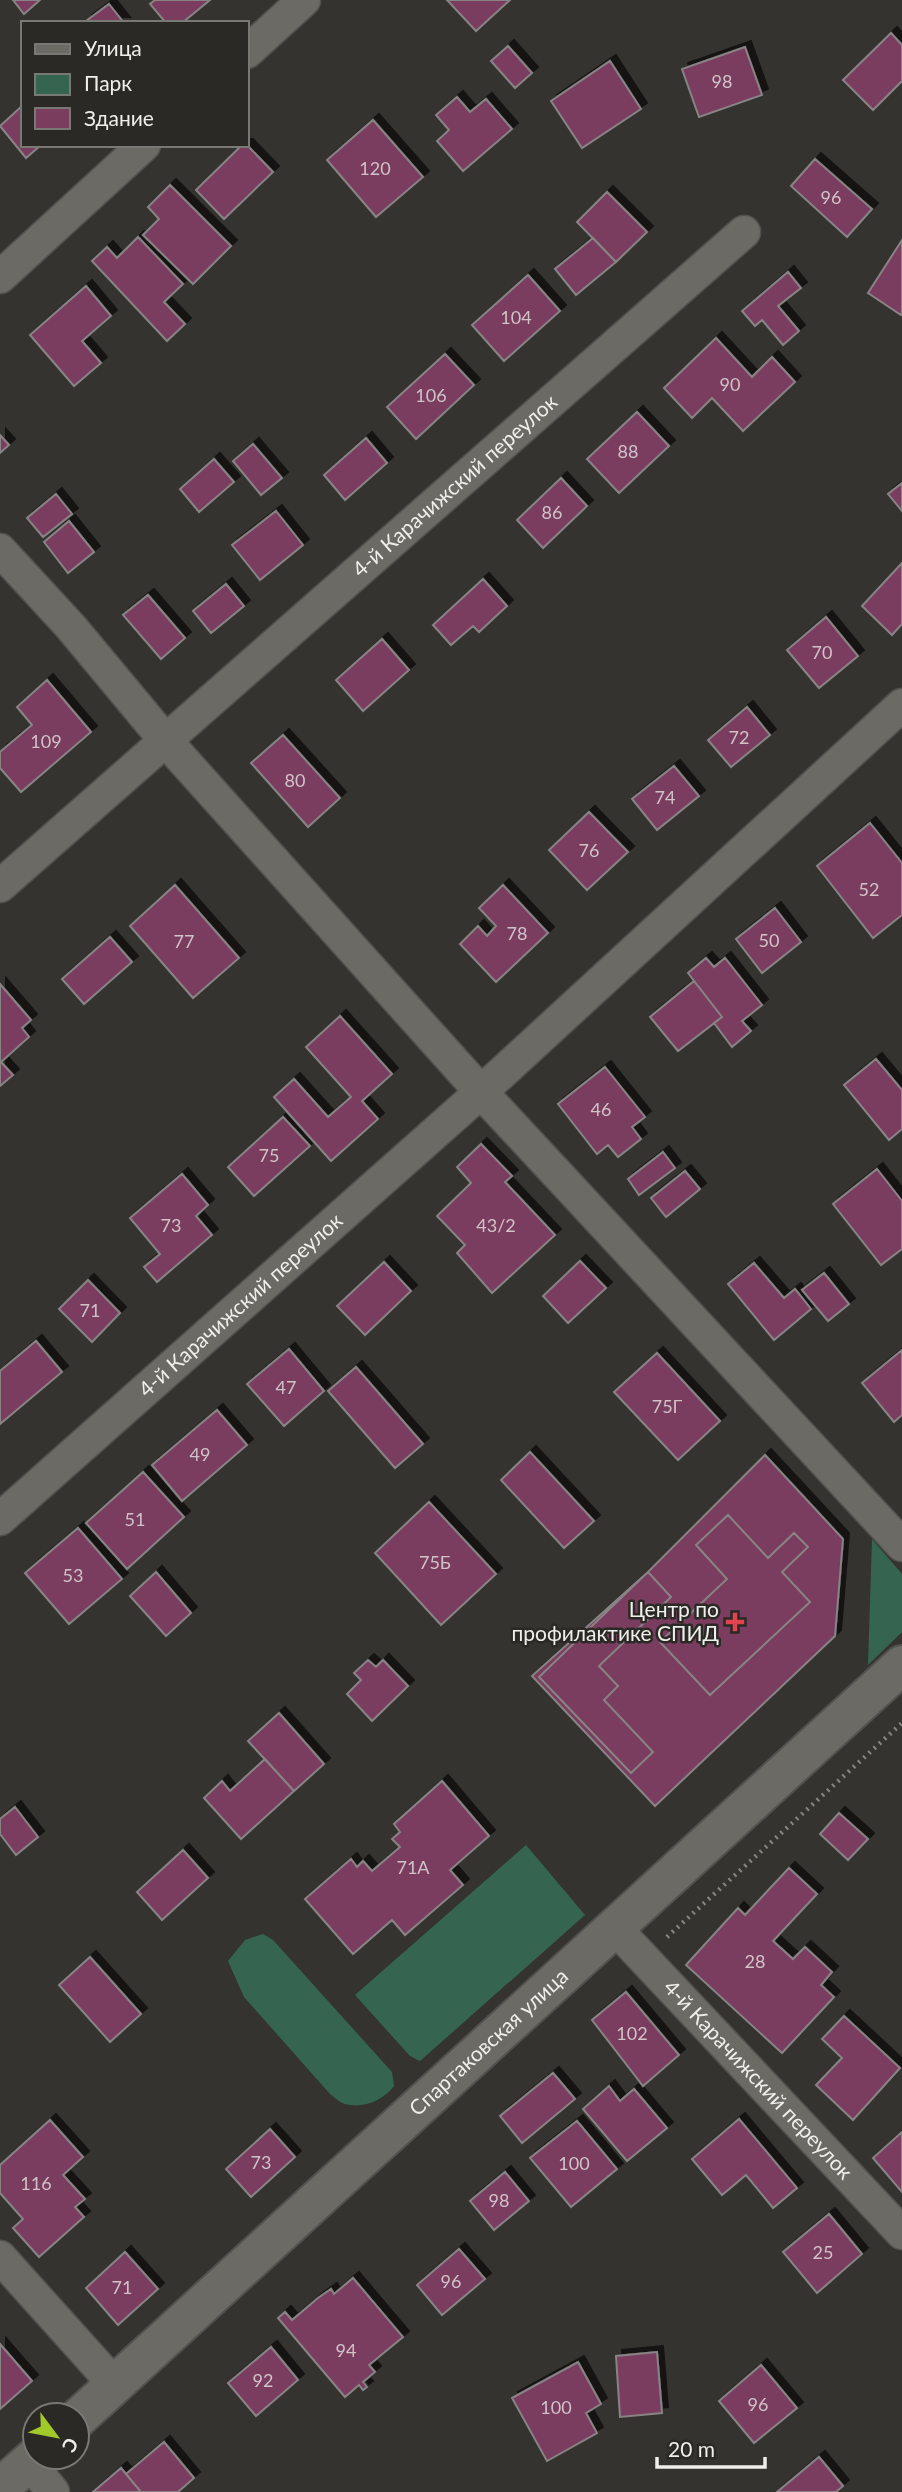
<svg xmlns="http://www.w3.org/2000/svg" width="902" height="2492" font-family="Lato,sans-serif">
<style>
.green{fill:#356551}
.building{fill:#7a3d5e;stroke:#888385;stroke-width:2;filter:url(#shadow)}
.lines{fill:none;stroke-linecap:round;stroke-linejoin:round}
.minor-casing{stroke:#52514e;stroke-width:35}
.tertiary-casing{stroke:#52514e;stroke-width:42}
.path{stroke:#868682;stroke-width:4.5;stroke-dasharray:2 5;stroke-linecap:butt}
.minor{stroke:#6b6a65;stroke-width:32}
.tertiary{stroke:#6b6a65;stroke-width:38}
.health-dot{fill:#e0444e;stroke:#2a2925;stroke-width:2.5}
.labels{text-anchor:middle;stroke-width:5;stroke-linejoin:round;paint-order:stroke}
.number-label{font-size:18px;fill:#d1c2c8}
.street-label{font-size:21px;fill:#eeeeeb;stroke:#2a2925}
.poi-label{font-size:21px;fill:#eeeeeb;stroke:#2a2925;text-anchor:end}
</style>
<defs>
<filter id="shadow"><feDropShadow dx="6" dy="-6" stdDeviation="0" flood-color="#0009"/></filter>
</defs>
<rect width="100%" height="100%" fill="#34332f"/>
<path class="green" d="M872,1539L902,1574V1632L868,1665Z
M526,1845L585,1915L420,2061L410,2056L355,1995Z
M263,1934L273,1940L392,2072L394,2086C384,2100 363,2109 345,2104C341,2103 334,2097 330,2094L244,1997L228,1961L245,1940Z"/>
<path class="building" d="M13,0H40L24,14Z
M155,0H210L182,23H166L150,4Z
M447,0H510L476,31Z
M109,4L124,23H87L86,21Z
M891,33L902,45V81L873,110L843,80Z
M508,46L532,73L515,88L491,61Z
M745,47L762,95L699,117L682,69Z
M610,61L641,109L582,148L551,101Z
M457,97L470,112L486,99L512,129L463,171L437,141L449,130L436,115Z
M23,105V145H41L26,158L0,126Z
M373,120L423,177L376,217L327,160Z
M242,145H247L273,172L224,219L196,190Z
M815,159L872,209L847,237L791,186Z
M170,185L231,246L193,284L143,235L159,219L148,207Z
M607,192L647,232L616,262L577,222Z
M138,237L183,284L164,302L185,324L167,341L92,261L107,247L117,258Z
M593,238L616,262L576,295L555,269Z
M902,240V313L901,315L868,293Z
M788,272L801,288L778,306L799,331L783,345L762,320L755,326L742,311Z
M528,275L560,311L504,361L472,325Z
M86,286L111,316L82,341L101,363L74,386L30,335Z
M716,338L752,377L772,357L795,382L743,431L712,398L692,418L664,388Z
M445,354L474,385L416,439L387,407Z
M637,412L669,446L619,493L587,459Z
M0,435L9,445L0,453Z
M366,438L387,463L345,500L324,475Z
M253,444L282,478L261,495L233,461Z
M214,459L234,482L199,512L180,489Z
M561,478L587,506L543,548L517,520Z
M902,483V511L888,494Z
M56,494L72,514L43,537L27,518Z
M276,511L303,545L260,580L232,545Z
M69,521L94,552L68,573L44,542Z
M902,563V624L892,635L862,606Z
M483,579L507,606L479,632L473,626L451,645L433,625Z
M226,584L244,606L211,633L193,611Z
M148,595L185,638L161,659L123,615Z
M826,617L858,656L819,688L787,650Z
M382,639L409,670L363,711L336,680Z
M47,680L91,732L21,792L0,768V752L32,725L17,707Z
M747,707L770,735L731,767L708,740Z
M283,735L340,798L308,827L251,763Z
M674,766L699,796L657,830L632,799Z
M589,812L628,852L587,890L549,850Z
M870,823L902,863V915L873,938L817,866Z
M175,885L239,958L193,998L130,926Z
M503,885L548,933L496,982L460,944L478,926L487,936L496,926L479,908Z
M775,908L801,942L762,973L736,939Z
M110,937L132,962L84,1004L62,979Z
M706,958L714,967L725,958L762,1005L742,1021L751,1031L732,1047L714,1023L722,1017L688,973Z
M694,981L722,1017L678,1051L650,1017Z
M0,984L31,1020L22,1028L29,1037L1,1062L13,1075L0,1086Z
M340,1016L392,1074L362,1101L378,1119L331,1161L274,1097L294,1079L328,1117L351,1097L306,1047Z
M876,1059L902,1090V1129L889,1140L844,1085Z
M605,1067L645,1117L632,1127L641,1139L618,1157L608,1145L597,1154L558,1104Z
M283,1117L310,1146L254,1196L228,1167Z
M481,1144L512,1176L505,1182L555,1235L492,1293L457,1253L465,1245L437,1216L471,1183L457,1167Z
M663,1152L675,1168L639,1195L628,1179Z
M877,1169L902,1201V1249L881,1265L833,1204Z
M685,1171L700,1189L666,1217L651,1198Z
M182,1174L208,1205L196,1216L212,1235L157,1282L144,1267L160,1254L130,1218Z
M580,1261L606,1288L568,1323L543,1296Z
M384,1262L411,1291L365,1335L337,1306Z
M754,1263L784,1298L795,1289L811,1309L774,1340L728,1284Z
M824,1273L849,1304L828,1321L802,1290Z
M88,1280L120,1313L92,1342L59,1309Z
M36,1341L62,1372L0,1424V1371Z
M289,1349L324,1391L284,1426L247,1384Z
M902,1350V1415L894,1422L862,1383Z
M657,1353L720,1421L678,1460L614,1392Z
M356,1367L423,1444L395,1468L328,1391Z
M217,1410L247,1445L182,1501L152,1465Z
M530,1452L594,1521L564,1548L501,1480Z
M765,1455L843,1539L835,1636L655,1806L532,1676L648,1572Z
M143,1472L184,1517L127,1569L86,1523Z
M429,1502L496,1574L441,1625L375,1553Z
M728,1515L768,1558L794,1533L808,1547L782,1572L810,1602L710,1695L660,1642L727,1579L696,1545Z
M78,1528L122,1579L69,1624L25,1573Z
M156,1572L191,1613L166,1636L130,1596Z
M648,1572L671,1597L599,1666L618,1686L604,1700L653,1752L631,1773L539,1677Z
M368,1660L376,1667L383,1660L408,1686L372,1721L347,1694L361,1680L354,1673Z
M279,1713L324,1764L294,1791L248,1741Z
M265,1759L294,1791L241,1839L204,1798L222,1781L230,1791Z
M442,1781L489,1836L450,1870L463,1885L405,1935L392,1920L353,1954L305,1899L351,1859L357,1867L363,1861L372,1871L400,1847L392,1839L400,1832L394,1824Z
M15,1807L38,1837L16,1855L0,1834V1819Z
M839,1813L868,1839L848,1860L820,1834Z
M183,1850L208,1878L162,1920L137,1892Z
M789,1868L817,1894L773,1941L793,1959L805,1947L832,1972L821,1985L834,1997L782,2053L686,1965L738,1908L745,1915Z
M90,1957L141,2014L110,2042L59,1985Z
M626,1992L679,2055L643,2086L592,2020Z
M844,2016L900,2068L853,2120L816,2085L842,2058L822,2039Z
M553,2073L575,2099L522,2143L500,2116Z
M609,2086L620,2101L634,2089L667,2128L627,2161L583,2109Z
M739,2119L797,2188L773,2208L746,2175L722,2195L692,2159Z
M50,2120L83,2157L63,2175L85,2199L75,2207L84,2217L39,2257L13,2228L23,2219L0,2193V2165Z
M577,2121L617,2169L571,2207L530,2158Z
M270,2129L295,2157L251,2197L226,2169Z
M902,2132V2192L873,2158Z
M505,2172L529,2201L494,2230L470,2201Z
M829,2214L862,2254L817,2293L783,2252Z
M459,2249L485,2279L442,2315L417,2285Z
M125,2252L158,2289L118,2325L86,2288Z
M353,2278L403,2337L369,2365L375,2372L363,2382L367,2387L363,2390L359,2385L345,2397L278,2318L285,2312L292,2320L318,2298L331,2289L334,2294Z
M0,2344L32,2381L0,2409Z
M271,2347L298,2380L256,2416L228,2383Z
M657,2352L662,2413L620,2417L616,2356Z
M578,2362L601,2404L586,2413L597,2433L547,2461L512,2398Z
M761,2365L797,2408L754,2443L719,2401Z
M164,2442L194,2478L178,2492H141L126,2474Z
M819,2457L843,2486L836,2492H777Z
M121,2468L141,2492H93Z"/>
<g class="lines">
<g class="minor-casing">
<g id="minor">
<path d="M247,52L304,0"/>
<path d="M0,277L144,145"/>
<path d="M0,550L71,627L165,740L481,1092L902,1545"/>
<path id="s1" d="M0,886L744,232"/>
<path id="s2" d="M0,1519L481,1092L902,705"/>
<path id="s3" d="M614,1927L902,2233"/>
<path d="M0,2257L115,2385"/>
<path d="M29,2462L53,2492"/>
</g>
</g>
<g class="tertiary-casing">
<g id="tertiary">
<path id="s4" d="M77,2419L902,1665"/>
<path d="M0,2488L35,2457"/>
</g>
</g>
<path class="path" d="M667,1937L902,1723"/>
<use href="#minor" class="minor"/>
<use href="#tertiary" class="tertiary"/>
</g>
<path class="health-dot" d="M731.5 1611.5h7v7h7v7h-7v7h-7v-7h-7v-7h7z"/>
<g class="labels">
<g class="number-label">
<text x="722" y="88">98</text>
<text x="375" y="175">120</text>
<text x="831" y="204">96</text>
<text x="516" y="324">104</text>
<text x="730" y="391">90</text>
<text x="431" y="402">106</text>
<text x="628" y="458">88</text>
<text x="552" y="519">86</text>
<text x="822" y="659">70</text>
<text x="739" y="744">72</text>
<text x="46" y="748">109</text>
<text x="295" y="787">80</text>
<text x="665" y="804">74</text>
<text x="589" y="857">76</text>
<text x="869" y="896">52</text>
<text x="517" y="940">78</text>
<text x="769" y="947">50</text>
<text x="184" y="948">77</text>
<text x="601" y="1116">46</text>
<text x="269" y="1162">75</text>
<text x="171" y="1232">73</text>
<text x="496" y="1232">43/2</text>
<text x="90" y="1317">71</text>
<text x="286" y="1394">47</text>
<text x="667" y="1413">75Г</text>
<text x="200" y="1461">49</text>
<text x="135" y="1526">51</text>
<text x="435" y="1569">75Б</text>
<text x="73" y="1582">53</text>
<text x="413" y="1874">71А</text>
<text x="755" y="1968">28</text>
<text x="632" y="2040">102</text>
<text x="261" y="2169">73</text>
<text x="574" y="2170">100</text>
<text x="36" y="2190">116</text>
<text x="499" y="2207">98</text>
<text x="823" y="2259">25</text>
<text x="451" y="2288">96</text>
<text x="122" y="2294">71</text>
<text x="346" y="2357">94</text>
<text x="263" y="2387">92</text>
<text x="758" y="2411">96</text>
<text x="556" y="2414">100</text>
</g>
<g class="street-label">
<text dy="7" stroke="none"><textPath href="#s1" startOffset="606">4-й Карачижский переулок</textPath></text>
<text dy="7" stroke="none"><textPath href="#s2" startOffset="322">4-й Карачижский переулок</textPath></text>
<text dy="7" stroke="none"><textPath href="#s4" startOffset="558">Спартаковская улица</textPath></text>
<text dy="7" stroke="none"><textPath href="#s3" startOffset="210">4-й Карачижский переулок</textPath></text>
</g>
<g class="poi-label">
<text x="719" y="1617">Центр по<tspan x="719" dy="24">профилактике СПИД</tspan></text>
</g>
</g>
<rect x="21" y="21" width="228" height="126" fill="#2a2925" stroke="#787874" stroke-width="2"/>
<rect x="35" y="44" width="35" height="10" fill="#6b6a65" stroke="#787874" stroke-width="2"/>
<text x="84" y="56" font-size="21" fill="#eeeeeb">Улица</text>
<rect x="35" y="74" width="35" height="21" fill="#356551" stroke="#787874" stroke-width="2"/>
<text x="84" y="91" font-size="21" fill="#eeeeeb">Парк</text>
<rect x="35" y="108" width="35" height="21" fill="#7a3d5e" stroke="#787874" stroke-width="2"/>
<text x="84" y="126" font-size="21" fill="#eeeeeb">Здание</text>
<g transform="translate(56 2436) rotate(122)"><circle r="33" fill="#2a2925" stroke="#787874" stroke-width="2"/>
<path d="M0-5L12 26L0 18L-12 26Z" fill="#a1c92a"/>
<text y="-10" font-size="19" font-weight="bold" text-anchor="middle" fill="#eeeeeb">С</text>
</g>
<path d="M657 2457v10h108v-10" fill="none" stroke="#eeeeeb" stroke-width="3.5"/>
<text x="668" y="2457" font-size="21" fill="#eeeeeb" stroke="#2a2925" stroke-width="5" paint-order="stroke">20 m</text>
</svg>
